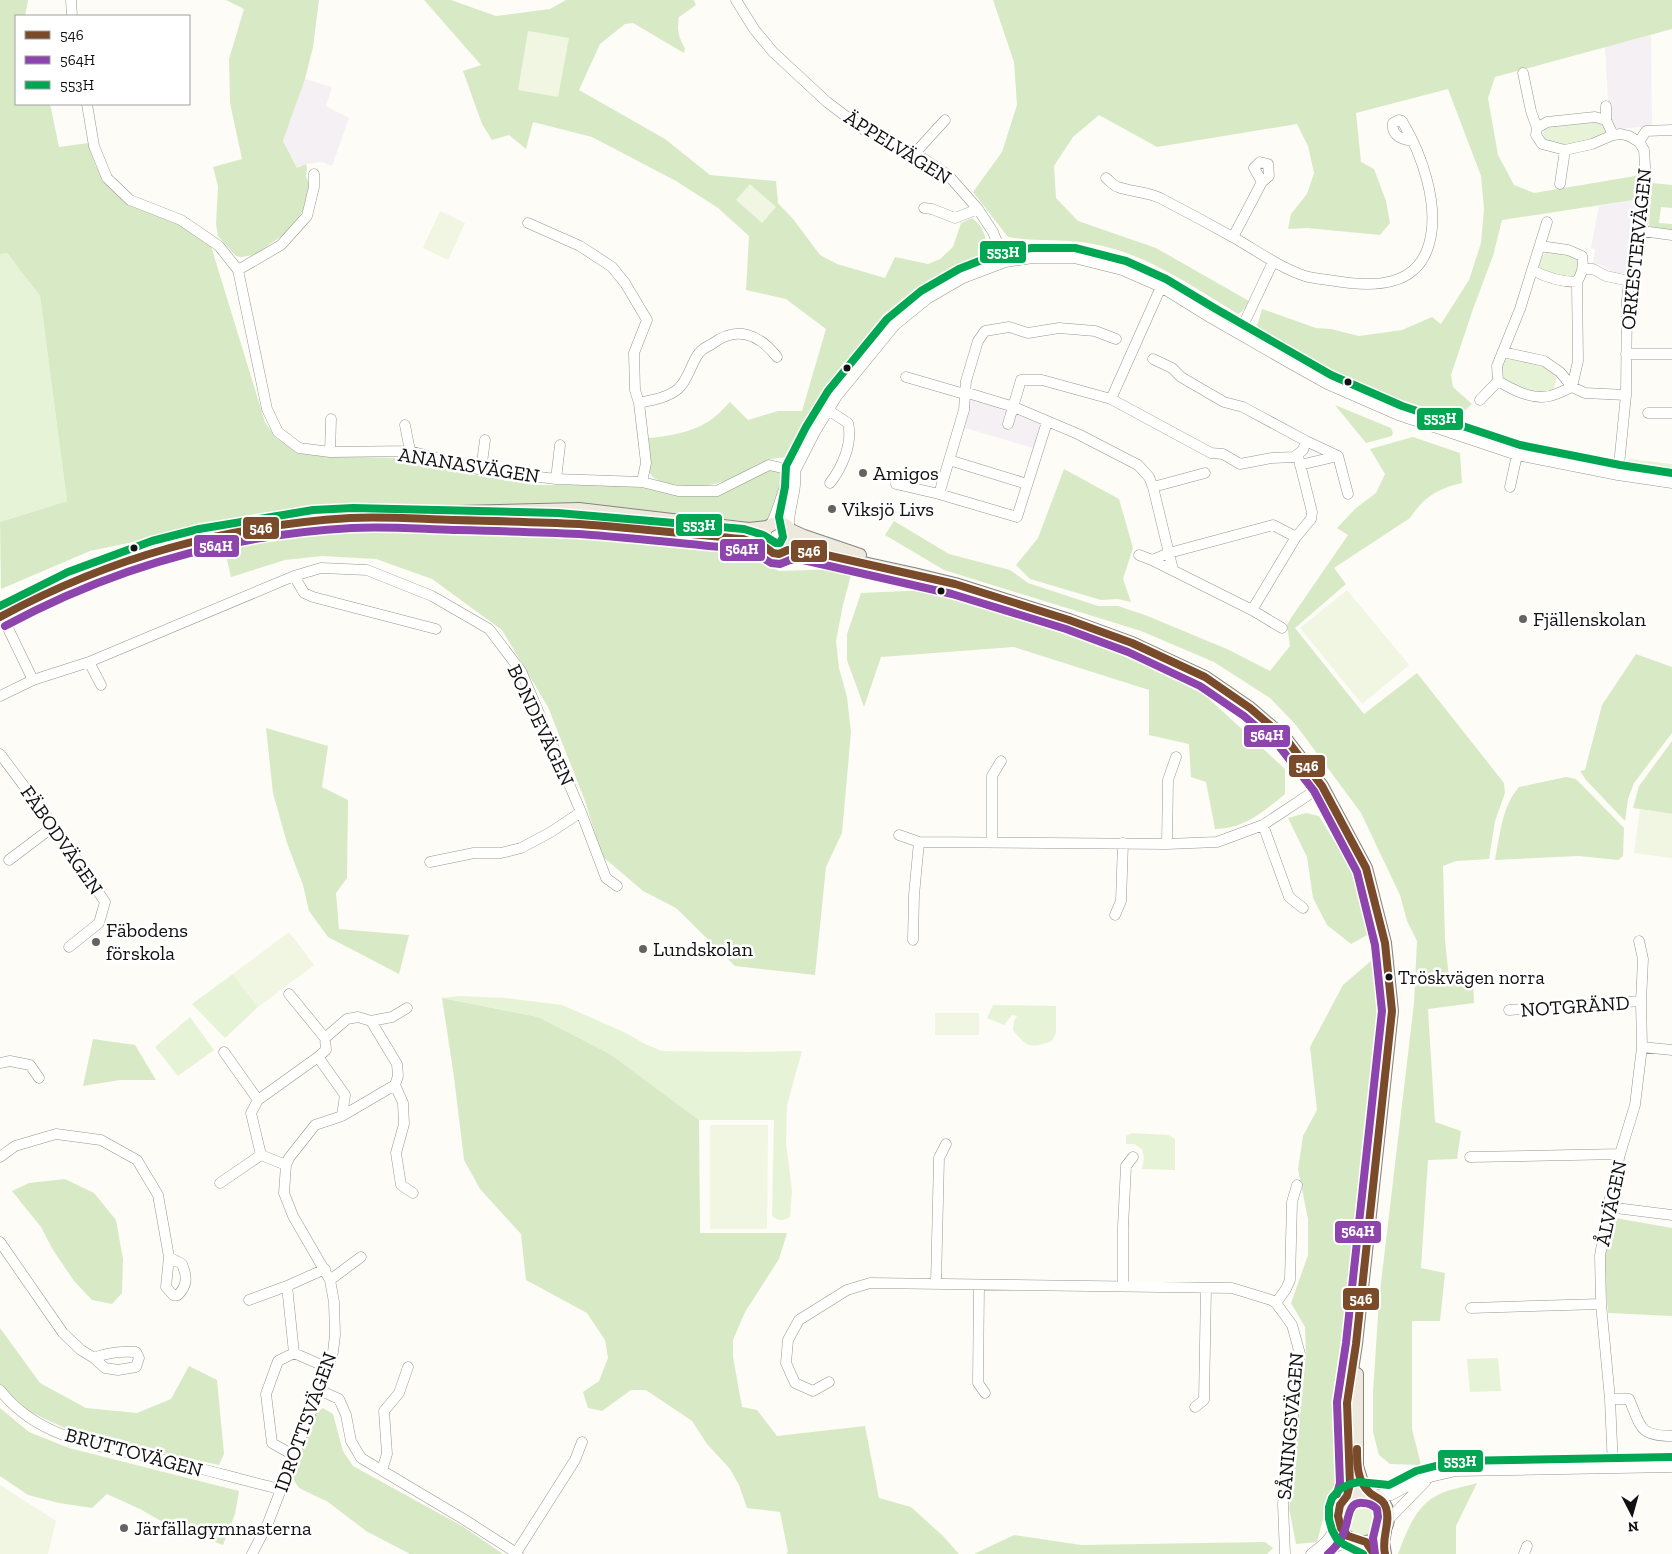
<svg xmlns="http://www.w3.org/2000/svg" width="1672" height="1554" font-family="'Zilla Slab',serif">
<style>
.industrial{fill:#f5f0f3}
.green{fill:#e7f3d7}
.forest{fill:#d8eac5}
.pitch{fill:#f0f6e1}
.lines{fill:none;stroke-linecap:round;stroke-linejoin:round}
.minor-casing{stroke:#979795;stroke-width:11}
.major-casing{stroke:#858482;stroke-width:14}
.minor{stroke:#fffffe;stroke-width:10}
.major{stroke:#ede9dc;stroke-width:12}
.bus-1-casing{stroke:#fff;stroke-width:11}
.bus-2-casing{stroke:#fff;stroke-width:11}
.bus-3-casing{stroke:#fff;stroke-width:11}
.bus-1{stroke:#7a4b2a;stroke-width:8}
.bus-2{stroke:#8e44ad;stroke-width:8}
.bus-3{stroke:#00a651;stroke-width:8}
.bus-dot{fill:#111;stroke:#fff;stroke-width:2}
.poi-dot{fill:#646362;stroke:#fff;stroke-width:2}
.labels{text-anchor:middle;stroke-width:5;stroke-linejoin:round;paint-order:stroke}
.bus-label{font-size:19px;fill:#111;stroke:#fff;text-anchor:start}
.street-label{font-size:20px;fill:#111;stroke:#fff}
.poi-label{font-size:20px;fill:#111;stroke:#fff;text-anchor:start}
.line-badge{stroke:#fff;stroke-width:2}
.badge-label{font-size:14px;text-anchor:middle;font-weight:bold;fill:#fff}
</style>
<rect width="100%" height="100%" fill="#fdfcf7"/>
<path class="industrial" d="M1651,35L1652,126L1618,129L1612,126L1609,120L1605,47Z
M305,79L332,87L326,106L349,118L332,166L322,162L306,164L297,168L283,141Z
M1640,199L1636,230L1627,272L1615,275L1602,265L1593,264L1595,249L1591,248L1599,206Z
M972,397L1041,423L1033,448L962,427Z"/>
<path class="green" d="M1595,120L1607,127L1610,135C1589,142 1564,152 1544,139L1543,133L1545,128L1553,123Z
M1547,252L1575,256C1580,264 1579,272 1574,279L1543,271L1539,266L1542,256Z
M7,253L40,296L67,501L0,522V254Z
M1507,357L1541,363L1556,373C1557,381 1555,388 1550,393C1530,391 1512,391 1500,373L1502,362Z
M1628,459L1672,464V475L1631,469Z
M233,974L258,1007L225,1038L192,1004Z
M458,996L505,998L562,1005L624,1032L645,1044L662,1051L747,1052L802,1051L787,1105L786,1143L792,1190L790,1217C783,1221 779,1221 772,1216L774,1120H699L610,1054L538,1017L442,998Z
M993,1005L1056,1006V1033L1052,1041C1031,1049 1026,1047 1013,1030L1014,1021L1017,1016L1012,1015L1004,1025L987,1018Z
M190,1017L214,1050L178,1076L155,1047Z
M1132,1133L1168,1135L1175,1139V1170L1142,1169L1144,1158L1142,1149L1134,1144H1126V1136Z
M1498,1358L1501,1391L1470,1392L1467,1359Z
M1346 1520a18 18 0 1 1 36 0a18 18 0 1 1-36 0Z"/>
<path class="forest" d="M0,0H28L25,16H16V104H50L59,147L88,143L95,164L104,181L179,223L211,246L265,422L276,438L295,450L328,456L399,458L480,476L535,485H615L717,495L770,470L780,473L783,483L772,515L765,522L754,524L742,521L585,504L334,509L248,518L90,551L1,589L0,522L67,501L40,296L7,253L0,254Z
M226,0H319L313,47L305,79L283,141L297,168L306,164L307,168L306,176L310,187L303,211L286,233L254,255L241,257L236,256L218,236L216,224L218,186L213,167L242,159L230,103L229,59L244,9Z
M424,0H451L496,16L550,9L566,0H694L696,5L679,17C677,29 678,37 685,48L684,53L633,23L625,24L600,44L579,90L665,139L710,175L776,181L778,203L793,219L820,255L837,264L885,278L895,257L928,264L940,259L953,247L961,223L972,218C985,227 988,242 986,258L930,285L887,324L857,361L809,427L792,456C782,458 772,458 762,462C754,465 747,471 739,475C716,486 697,489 672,484C663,482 654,481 649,472C645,464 648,448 648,438C666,437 691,432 706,423C715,418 723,409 730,402L748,420L778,411H802L826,329L786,299L746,290L749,236L718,208L676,181L592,137L533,122L526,149L509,135L492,140L482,124L463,71L481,65Z
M993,0H1672V29L1495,77L1488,98L1498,155L1514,185L1534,193L1641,175L1640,199L1502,220L1493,256L1473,309L1451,375L1453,387L1472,404L1447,427L1408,412L1358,383L1317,372L1267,345L1254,329L1258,323L1262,309L1316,328L1331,329L1359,336L1402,330L1432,317L1441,324L1469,280L1481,243L1484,209L1481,176L1448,89L1356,113L1361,162L1374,169L1386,201L1390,223L1380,235L1307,228L1288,229L1291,214L1307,194L1314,173L1308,146L1297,124L1157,147L1099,115L1073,137L1054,166L1056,198L1078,221L1156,248L1249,301L1243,311L1238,314C1191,286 1148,254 1093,244C1065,238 1036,242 1008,237L973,192L1002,152L1017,105L1014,62Z
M1652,183L1672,185V208L1661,207L1659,223L1672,224V232L1655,230L1649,225Z
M1335,405L1391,428L1393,433L1392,436L1366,443Z
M1413,437L1460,453L1462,483C1437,489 1424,497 1410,518L1334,568L1346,584L1295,628L1364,714L1417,673L1504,783L1505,793L1495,821L1489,859L1456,861L1443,866L1445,940L1449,978H1473L1474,1003L1428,1009L1435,1122L1461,1131L1457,1159L1428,1160L1421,1268L1445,1273L1440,1321H1412V1429L1421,1465L1390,1464L1379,1455L1373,1432V1392L1379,1300L1414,1003L1417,941L1407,921L1400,895L1361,813L1296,725L1270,698L1214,662L1141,631L944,570L885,535L894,521L949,554L1010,570L1028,583L1098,606H1118L1145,615L1227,649L1270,671L1290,646L1287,625L1291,618L1348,535L1337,528L1356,508L1376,493L1385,474L1370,449Z
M1064,469L1119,499L1133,548L1123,579L1131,602L1118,599L1101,600L1030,579L1016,565L1038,538Z
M374,525L556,528L718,544L779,571L837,569L852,571L843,605L836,641L839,668L847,697L851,732L842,833L826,867L815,975L735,966L676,908L643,891L602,856L585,801L548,707L502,630L432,579L376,559L322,556L285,560L231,577L223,543L266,534Z
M929,590L1062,630L1141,661L1206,696L1285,769V794C1263,812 1244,829 1215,829L1206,782L1191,777L1189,744L1149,735V690L1014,647L881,657L864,707L847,660V634L861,593Z
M1636,654L1672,667V733L1634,783L1628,799L1625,821L1586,780L1580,771L1585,770L1602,705Z
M266,728L328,746L322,787L348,800L347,878L336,893L339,929L409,935L399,974L328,937L309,911L303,885L287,843L273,793Z
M1672,741V814L1633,808L1639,786Z
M1566,777L1576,779L1624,828L1623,856L1618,860L1579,856L1495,860C1500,835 1502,806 1519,787Z
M1306,813L1319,816L1352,870L1369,934L1351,944L1327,925L1313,898L1307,857L1288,818Z
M1372,960L1382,1014L1341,1390L1344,1481L1327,1504L1317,1542L1296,1544L1289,1508L1306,1355L1305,1327L1291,1303L1308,1255V1219L1298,1169L1303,1136L1317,1110L1310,1047L1343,985Z
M442,998L538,1017L610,1054L699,1120L700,1233H787L779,1259L745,1312L733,1340V1357L742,1407L757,1410L777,1436L865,1426L879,1498L911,1507L943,1536L959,1554H786L788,1552L780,1512L747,1508L739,1485L730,1469L707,1444L692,1421L646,1390H631L602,1411L588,1408L583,1392L599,1381L608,1358L605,1340L587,1313L526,1280L521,1234L480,1189L464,1160L454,1077Z
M93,1039L135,1045L156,1080H120L83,1086Z
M65,1179L94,1193L116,1220L123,1259L122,1293L112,1304L92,1300L74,1281L53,1250L41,1227L12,1191L29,1183Z
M1615,1218L1672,1228V1316L1608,1313L1603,1255L1607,1225Z
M0,1328L40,1383L86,1408L137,1413L171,1399L189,1366L217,1380L224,1454L219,1465L105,1440L69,1430L28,1411L0,1384Z
M0,1408L29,1432L69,1448L239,1491L235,1514L223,1545L166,1524L140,1509L107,1494L92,1508L59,1503L28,1495L0,1476Z
M323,1408L333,1414L343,1451L353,1466L462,1526L503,1554H410L366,1531L328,1502L299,1488L293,1479L295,1469L315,1414Z
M1477,1483L1456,1526V1554H1398C1406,1533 1415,1507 1436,1496C1448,1489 1464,1487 1477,1483Z
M1014,1535L1081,1545L1265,1542L1273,1548L1267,1554H974Z"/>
<path class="pitch" d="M528,31L569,38L558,97L518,90Z
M750,184L776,207L762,223L736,200Z
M440,211L465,223L448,260L423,248Z
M1347,590L1409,665L1362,704L1300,628Z
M1640,809L1672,814V858L1634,853Z
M289,932L314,965L258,1007L233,974Z
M935,1013H979V1035H935Z
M710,1125H768L767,1229H710Z
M0,1485L56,1521L48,1554H0Z"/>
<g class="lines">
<g class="minor-casing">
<path id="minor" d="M71,0L72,16
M736,0L754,29L773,52L827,102L864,130L915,153L948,175L978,209L993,232L1005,262
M1523,73L1531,111L1537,128
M87,104L94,146L107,178L130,200L181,220L219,246L238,270L267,409L278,432L299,448L330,452L410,451L481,470L556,479L642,482L678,491H717L769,465L795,471
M1606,106V120L1613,135
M1606,120L1595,117L1547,122L1537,128L1536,135L1542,144L1565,150L1592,144L1613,135L1621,134L1629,136L1639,142L1644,150L1646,181L1642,231L1629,281L1627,300L1626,395L1618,475
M1639,142L1646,131L1672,130
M915,153L945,120
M1106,178C1110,181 1114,186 1118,187C1132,192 1149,192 1162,199C1187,212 1213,226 1238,240C1260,253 1281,268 1305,276C1314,279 1325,279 1335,281C1372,287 1417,288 1429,244C1440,206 1422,154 1402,121L1399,120L1393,123C1391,136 1402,139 1412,141
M1560,184L1565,150
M924,208L932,209L955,218L978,209
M528,223L580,246L612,267L625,283L647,320L634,353L635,390L639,403L646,463L642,482
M1642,231L1672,235
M1233,237L1262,182L1269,176L1268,164L1260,162L1254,168L1262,182
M1540,246L1568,250L1582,256C1584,267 1582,273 1577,282L1578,361L1572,387
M1583,269H1593L1606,276L1629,281
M238,270L281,245L307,216L314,187V174
M1532,270C1547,278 1560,282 1577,282
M1239,334L1273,262
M1503,352L1544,361L1560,372L1572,387L1585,393L1626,395
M1626,354H1672
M1153,359L1172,368L1181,377L1224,402L1243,407L1306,441L1338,456
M906,377L961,393H968L1014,407L1078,434L1138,465L1149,477L1153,487
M1498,381C1513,390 1532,400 1550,396C1558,394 1565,390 1572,387
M1111,399L1161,287
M1480,400L1498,381L1497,366L1520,309L1547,222
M639,403C652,400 667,398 678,389C688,381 691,363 699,353C702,349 708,346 712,344C737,325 759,334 777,357
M828,410L848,423C853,443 842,468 830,483
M1648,413H1672
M1008,424L1021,380H1042L1111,399L1211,453L1223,454L1240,464L1272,458L1294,457L1303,450L1306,441
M405,425L410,451
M330,452L331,419
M949,460L1027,484
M1300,465L1338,456L1348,494
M481,470L485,440
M556,479L560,445
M896,484L939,494L1017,517L1047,422
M1510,487L1517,455
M939,494L964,410L966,381L978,341L985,331L1009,327L1028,333L1059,328L1095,331L1116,339
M771,524C780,508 782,484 795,471L815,432L837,396L895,325L927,299L963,278L1005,262L1033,258H1074L1122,270L1161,287L1211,318L1293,365L1327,384L1398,415L1517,455L1618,475L1672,483
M789,527C788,508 798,490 795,471
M1139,555L1152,560L1252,610L1282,628
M1152,560L1169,553L1273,525L1296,537
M1173,570L1153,487L1205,473
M294,576L304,593L313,597L436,629
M1252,610L1296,537L1311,519L1312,512L1298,456
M2,616L33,680
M89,662L101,685
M0,696L33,680L89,662L294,576L321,568L367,570L432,596L489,629L521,671L581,812L606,878L617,886
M0,754L54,826L105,902L99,923L69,947
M1263,825L1289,897L1303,908
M899,835L919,842L1167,844L1217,842L1263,825L1322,786
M992,842V776L1001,761
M1167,844L1168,780L1176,757
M9,860L54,826
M430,862L474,853H501L521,848L551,832L581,812
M1115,915L1121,901L1123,843
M913,940L914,895L919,842
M289,994L325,1038L347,1019L358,1017L371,1021L397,1064L398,1076L395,1085L403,1103L404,1124L396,1153L401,1185L413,1193
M1509,1010L1641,1001
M371,1021L392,1017L407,1008
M1642,1047L1672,1050
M224,1052L258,1100
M318,1057L326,1050L325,1038
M0,1063L10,1061L30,1065L39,1078
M0,1157L15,1146L56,1134L101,1140L137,1160L158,1195L169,1257L166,1287L173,1295H178C188,1285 187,1276 182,1264L169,1257
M1470,1157L1620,1154
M286,1165L261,1155L251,1113L258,1100L318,1057L345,1095L342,1116
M220,1183L261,1155
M1608,1207L1672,1215
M0,1242L63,1333L81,1350L94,1358L105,1368L118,1370L136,1367L139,1358L136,1352C121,1351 108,1352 94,1358
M330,1280L361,1257
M936,1284L939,1158L946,1144
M979,1285L978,1383L985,1393
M1123,1286V1227L1126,1166L1133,1157
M249,1300L287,1286
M1276,1303L1286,1289L1290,1280L1292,1202L1297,1185
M1471,1308L1601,1304
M294,1353L287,1286L325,1269
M829,1382L813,1391L795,1383L786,1363L788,1340L799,1320L847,1290L870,1283L1232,1288L1271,1300L1276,1303L1292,1325L1300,1354L1283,1504L1285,1554
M0,1390C39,1441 107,1447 165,1460C204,1469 242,1480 280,1489
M319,1390L339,1399L346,1415L351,1441L361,1458L465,1520L518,1554
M1610,1399H1629C1641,1426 1638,1436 1672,1436
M1195,1407L1204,1400L1206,1288
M293,1455L272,1443L266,1394L278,1361L294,1353L328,1368
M1613,1467L1610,1399L1601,1304L1600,1256L1608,1207L1620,1154L1635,1105L1642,1047L1641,1001L1643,959L1639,941
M382,1470L387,1454L384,1411L399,1393L408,1367
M1375,1495H1391L1408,1486L1430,1477L1456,1471L1672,1467
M1389,1519L1426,1481
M516,1553L575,1460L582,1442
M252,1554L268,1523L328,1368L333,1352L335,1335L334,1302L330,1280L293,1216L284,1193L286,1165L289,1158L315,1125L342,1116L395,1085
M1311,1554C1328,1542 1333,1536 1338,1516
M1321,1554L1340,1545L1356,1540
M1524,1554L1527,1546"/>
</g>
<g class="major-casing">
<path id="major" d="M459,512L579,509L749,529L767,527
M763 538a15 15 0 1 1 30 0a15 15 0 1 1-30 0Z
M791,530L804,536L860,555
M788,550H804L914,574L955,584L1069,620L1132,643L1205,677L1250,708L1286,739L1322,786L1366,868L1385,943L1392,1011L1356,1344L1347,1403L1350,1484L1347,1496
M0,617L71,581L154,551L201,539L314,520L353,518L558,523L743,539L765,547
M1357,1374V1466L1362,1482L1369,1493
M1338 1517a25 25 0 1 1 50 0a25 25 0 1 1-50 0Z
M1366,1542L1374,1554
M1385,1554L1383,1542L1385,1531"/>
</g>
<use href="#minor" class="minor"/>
<use href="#major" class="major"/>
<g class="bus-1-casing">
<path id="bus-1" d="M0,617C111,557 224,526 350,518C384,516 419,519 453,520C495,521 537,522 579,524C634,528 688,534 743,539L765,547L773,553L779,554L788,550H804L955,584L1069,620L1132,643L1205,677L1250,708L1286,739L1322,786L1366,868L1385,943L1392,1011L1356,1344L1347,1403L1350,1484L1347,1496L1340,1505L1338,1516L1341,1528L1348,1536L1366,1542L1374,1554
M1357,1449C1357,1464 1357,1482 1370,1493C1376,1498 1384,1499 1386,1508C1391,1523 1381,1537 1385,1554"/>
</g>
<g class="bus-2-casing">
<path id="bus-2" d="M5,626C114,567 227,535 352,528C386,526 420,529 454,530C495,531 537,532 579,534C633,538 687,544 741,549L760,556L771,563L780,564L790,560H803L952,594L1066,629L1128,652L1200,686L1244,716L1279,746L1314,791L1357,872L1375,945L1382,1011L1346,1343L1337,1402L1340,1483L1337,1494
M1328,1554C1335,1548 1341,1541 1344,1532C1349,1521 1347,1501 1363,1503C1369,1503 1373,1505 1377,1509L1378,1517L1373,1538L1375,1554"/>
</g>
<g class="bus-3-casing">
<path id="bus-3" d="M0,606L68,572L152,541L199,529L313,510L353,508L558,513L744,529L763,535L776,543H780L783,537L779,517L785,487L786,466L806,427L828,391L887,319L921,291L959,269L1002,252L1032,248H1075L1126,261L1166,279L1216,309L1331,375L1402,406L1520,445L1620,465L1672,473
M1363,1554L1343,1544L1337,1539L1332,1530L1329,1519V1507L1332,1498L1340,1489L1350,1484L1359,1482L1389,1485L1416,1471L1455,1461L1672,1457"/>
</g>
<use href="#bus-1" class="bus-1"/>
<use href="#bus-2" class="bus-2"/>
<use href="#bus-3" class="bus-3"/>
</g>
<g class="bus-dot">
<circle cx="847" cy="368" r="4.5"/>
<circle cx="1348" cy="382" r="4.5"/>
<circle cx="134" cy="548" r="4.5"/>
<circle cx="941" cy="591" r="4.5"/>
<circle cx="1389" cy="977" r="4.5"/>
</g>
<g class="poi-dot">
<circle cx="863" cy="473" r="5"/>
<circle cx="832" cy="509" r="5"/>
<circle cx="1523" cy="619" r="5"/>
<circle cx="96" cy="942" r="5"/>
<circle cx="643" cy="949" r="5"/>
<circle cx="124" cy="1528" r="5"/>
</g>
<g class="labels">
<g class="bus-label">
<text x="1398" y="984">Tröskvägen norra</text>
</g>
<g class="street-label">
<text transform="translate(898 147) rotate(32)" y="7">ÄPPELVÄGEN</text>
<text transform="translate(1636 249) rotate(-84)" y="7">ORKESTERVÄGEN</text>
<text transform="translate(469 465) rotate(9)" y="7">ANANASVÄGEN</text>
<text transform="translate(541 725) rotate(65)" y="7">BONDEVÄGEN</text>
<text transform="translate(62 840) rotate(55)" y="7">FÄBODVÄGEN</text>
<text transform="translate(1575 1006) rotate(-4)" y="7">NOTGRÄND</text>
<text transform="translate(1611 1203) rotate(-78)" y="7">ÅLVÄGEN</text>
<text transform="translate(305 1422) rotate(-70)" y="7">IDROTTSVÄGEN</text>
<text transform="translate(1290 1426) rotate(-85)" y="7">SÅNINGSVÄGEN</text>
<text transform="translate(134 1452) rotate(15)" y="7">BRUTTOVÄGEN</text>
</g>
<g class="poi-label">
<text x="873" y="480">Amigos</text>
<text x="842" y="516">Viksjö Livs</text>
<text x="1533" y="626">Fjällenskolan</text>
<text x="106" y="937">Fäbodens<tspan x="106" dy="23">förskola</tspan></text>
<text x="653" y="956">Lundskolan</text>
<text x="134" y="1535">Järfällagymnasterna</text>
</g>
</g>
<g class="line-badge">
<rect x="979" y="240" width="48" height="24" rx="5" fill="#00a651"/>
<rect x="1416" y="407" width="48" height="24" rx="5" fill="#00a651"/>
<rect x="675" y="513" width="48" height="24" rx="5" fill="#00a651"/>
<rect x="242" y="516" width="38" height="24" rx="5" fill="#7a4b2a"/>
<rect x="193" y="534" width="47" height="24" rx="5" fill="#8e44ad"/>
<rect x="719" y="538" width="47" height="24" rx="5" fill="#8e44ad"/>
<rect x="790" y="539" width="38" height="24" rx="5" fill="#7a4b2a"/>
<rect x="1243" y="724" width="48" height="24" rx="5" fill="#8e44ad"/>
<rect x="1288" y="754" width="38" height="24" rx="5" fill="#7a4b2a"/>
<rect x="1334" y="1220" width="48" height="24" rx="5" fill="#8e44ad"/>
<rect x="1342" y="1287" width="38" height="24" rx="5" fill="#7a4b2a"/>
<rect x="1437" y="1449" width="47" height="24" rx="5" fill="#00a651"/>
</g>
<g class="badge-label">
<text x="1003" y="257">553H</text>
<text x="1440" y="423">553H</text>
<text x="699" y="530">553H</text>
<text x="261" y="533">546</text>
<text x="216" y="551">564H</text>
<text x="742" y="554">564H</text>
<text x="809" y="556">546</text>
<text x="1267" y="740">564H</text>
<text x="1307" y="771">546</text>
<text x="1358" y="1236">564H</text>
<text x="1361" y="1304">546</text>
<text x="1460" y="1466">553H</text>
</g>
<rect x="15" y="15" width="175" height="90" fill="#ffffff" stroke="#a0a0a0"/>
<rect x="25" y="31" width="25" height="8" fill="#7a4b2a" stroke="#a0a0a0"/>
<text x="60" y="40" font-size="15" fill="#111111">546</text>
<rect x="25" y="56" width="25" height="8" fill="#8e44ad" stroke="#a0a0a0"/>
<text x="60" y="65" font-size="15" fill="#111111">564H</text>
<rect x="25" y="81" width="25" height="8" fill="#00a651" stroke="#a0a0a0"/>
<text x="60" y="90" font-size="15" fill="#111111">553H</text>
<g transform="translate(1632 1514) rotate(174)" stroke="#ffffff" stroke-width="4" paint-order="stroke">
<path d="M0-4L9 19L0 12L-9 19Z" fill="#111111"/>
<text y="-8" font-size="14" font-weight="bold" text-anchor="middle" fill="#111111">N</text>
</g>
</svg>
